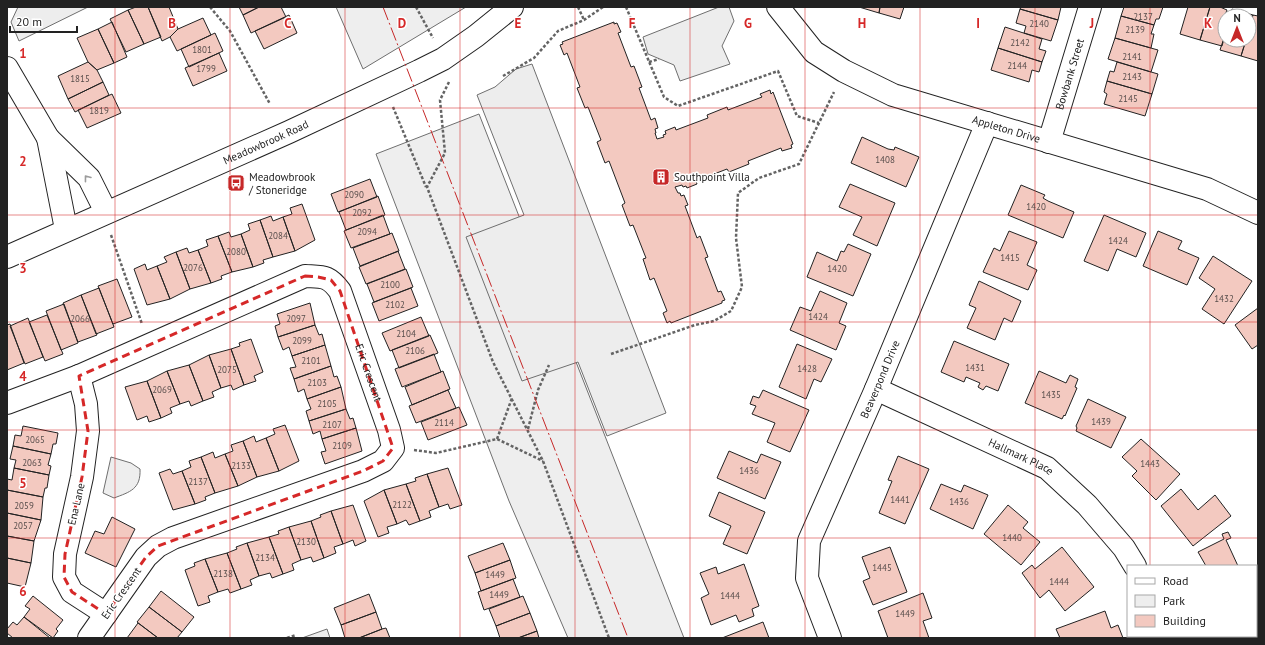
<svg xmlns="http://www.w3.org/2000/svg" width="1265" height="645" font-family="'PT Sans',sans-serif">
<style>
.green{fill:#eee;stroke:#6f6f6f}
.parking{fill:#ededed;stroke:#6f6f6f}
.building{fill:#f3c9c0;stroke:#222}
.lines{fill:none;stroke-linecap:round;stroke-linejoin:round}
.minor-casing{stroke:#222;stroke-width:24}
.path{stroke:#646464;stroke-width:2.5;stroke-dasharray:3 2;stroke-linecap:butt}
.minor{stroke:#fff;stroke-width:22}
.power{stroke:#c62828;stroke-width:1;stroke-dasharray:14 3 2 3;stroke-linecap:butt}
.oneway{stroke:#9c9c9c}
.marked{fill:none;stroke:#d62828;stroke-width:3;stroke-dasharray:8 5;stroke-linejoin:round}
.grid{fill:none;stroke:#d62828;stroke-width:1;stroke-opacity:0.55}
.labels{text-anchor:middle;stroke-width:3;stroke-linejoin:round;paint-order:stroke}
.number-label{font-size:9px;fill:#564c4a}
.street-label{font-size:11px;fill:#222;stroke:#fff}
.poi-label{font-size:11px;fill:#222;stroke:#fff;text-anchor:start}
.grid-label{font-size:13px;text-anchor:middle;font-weight:bold;fill:#d62828;stroke:#fff;stroke-width:3;stroke-linejoin:round;paint-order:stroke}
</style>
<rect width="100%" height="100%" fill="#fff"/>
<path class="green" d="M336,7H466L363,69Z
M479,114L684,638H568L509,501L376,154Z
M111,457L131,463L140,469C141,489 130,492 114,498L103,493Z"/>
<path class="parking" d="M18,7H88L19,41L11,22Z
M719,7H729L734,21L722,46L730,64L680,81L674,65L648,54L643,37Z
M532,64L666,413L607,436L578,362L522,381L466,237L524,215L477,95L495,87L516,69Z
M327,629L330,638H302Z"/>
<path class="building" d="M136,7H148L161,37L144,44L128,10Z
M148,7H169L178,29L170,37L162,41Z
M239,7H259L243,15Z
M259,7H281L286,17L251,33L243,15Z
M859,7H880L879,13Z
M880,7H904L900,19L879,13Z
M1021,7H1061L1058,20L1020,9Z
M1124,7H1163L1159,19H1156L1154,25L1121,16Z
M1188,7H1210L1200,40L1180,34Z
M1210,7H1220L1227,10L1225,15L1229,16H1225V35L1222,46L1200,40Z
M1020,9L1058,20L1051,41L1024,33L1026,26L1016,23Z
M1232,9L1253,15L1249,28V16H1230Z
M128,10L144,44L126,52L110,19Z
M289,15L297,33L264,49L255,31Z
M1253,15L1258,16V61L1241,56L1246,40H1249V28Z
M1121,16L1154,25L1151,34H1154L1151,48L1115,38Z
M203,18L211,35L177,51L170,37L178,29Z
M112,22L127,57L114,63L98,29Z
M614,22V24L617,23L621,32L618,33L631,67L634,66L642,87L639,88L651,120L655,118L658,128L655,129L656,133H655L657,139L664,137L663,135L666,134L665,131L675,127L676,130L708,118L707,115L727,107L728,110L762,97L760,94L770,90L771,94L773,92L793,144L791,145L792,148L782,151L781,148L748,161L749,164L729,172L727,169L696,181L697,184L687,188L686,186L683,187L682,185L675,187L678,193H680L681,196L684,195L688,205L685,206L697,238L700,236L708,257L705,258L718,292L721,291L725,300L722,301V303L671,323L670,321L667,323L663,313L667,311L654,278L650,280L643,259L646,258L633,225L630,226L622,205L625,203L609,161L605,163L597,142L601,140L588,107L585,108L577,88L580,87L567,53L564,55L560,45L563,44L562,42Z
M1005,27L1042,39L1039,49L1046,51L1042,62L998,48Z
M98,29L114,63L97,70L88,62L77,38Z
M215,33L223,51L189,67L181,49Z
M1225,35V40H1246L1241,56L1220,50Z
M1115,38L1158,50L1151,72L1108,59Z
M998,48L1042,62L1039,72L1032,70L1029,82L991,70Z
M219,53L227,71L193,86L185,68Z
M88,62L97,70L103,82L68,99L58,76Z
M1117,62L1158,74L1152,94L1107,81L1110,71L1114,72Z
M1107,81L1152,94L1145,116L1104,104L1107,94L1104,92Z
M103,82L109,95L75,112L68,99Z
M112,94L121,113L87,128L78,110Z
M862,137L888,149L894,150L895,147L919,157L906,187L851,163Z
M370,179L377,197L338,212L331,194Z
M850,184L895,203L877,246L853,235L862,217L839,207Z
M1021,185L1045,195L1043,198L1048,201L1074,212L1063,238L1008,215Z
M378,196L385,215L346,230L339,212Z
M302,204L315,240L295,251L283,217L292,214L290,208Z
M383,215L390,234L351,248L344,231Z
M1104,215L1146,233L1136,257L1117,249L1108,271L1084,261Z
M271,216L273,221L283,217L295,251L273,257L260,220Z
M260,220L273,257L263,260L264,263L253,267L241,234L250,230L248,224Z
M1009,231L1037,242L1027,265L1037,270L1028,290L983,272L994,248L1000,251Z
M1158,231L1182,241L1178,249L1199,258L1187,285L1143,266Z
M229,232L231,237L241,234L253,267L232,272L218,236Z
M392,233L399,251L360,266L353,248Z
M218,236L232,272L221,276L222,279L211,283L198,250L208,246L206,240Z
M848,244L871,254L853,296L807,277L817,252L837,261L841,251L844,252Z
M187,248L189,253L198,250L211,283L190,289L176,252Z
M398,251L405,269L366,284L359,267Z
M176,252L190,289L170,299L157,266L167,262L164,257Z
M1213,256L1252,281L1224,324L1202,309L1215,289L1199,278Z
M145,264L147,270L157,266L170,299L147,305L134,269Z
M406,269L413,287L374,302L367,284Z
M117,279L132,317L113,324L98,286Z
M979,281L1021,301L1012,322L1004,318L995,340L967,328L976,308L969,305Z
M99,288L114,327L96,334L81,295Z
M411,288L418,306L379,321L372,303Z
M820,291L847,303L839,323L846,326L836,350L790,330L800,307L811,311Z
M81,295L97,335L78,342L63,303Z
M310,303L315,325L278,337L275,326L280,324L277,314Z
M64,304L78,343L61,350L46,311Z
M1258,308V345L1252,349L1235,325Z
M47,315L63,354L45,361L29,322Z
M421,317L429,336L390,351L382,333Z
M28,318L43,357L25,364L10,326Z
M10,324L24,363L7,370V325Z
M315,325L319,335L322,334L325,345L292,356L289,347L283,350L278,337Z
M430,335L438,353L399,368L392,350Z
M251,339L263,372L254,376L256,381L244,385L231,349L240,346L239,343Z
M954,341L1009,364L998,391L986,386L983,390L978,387L980,383L966,377L964,382L941,372Z
M797,344L832,359L821,382L814,379L806,399L779,387Z
M325,345L331,366L294,379L290,368L296,367L292,356Z
M231,349L244,385L233,390L231,385L221,388L209,355Z
M434,354L441,372L402,387L395,369Z
M209,355L221,388L212,392L214,397L203,401L189,365Z
M189,365L203,401L191,406L189,401L180,404L167,371Z
M331,366L334,377L337,376L341,387L307,399L304,389L298,392L294,379Z
M167,371L180,404L170,408L172,413L161,418L147,381Z
M443,371L450,389L412,405L405,387Z
M1039,371L1066,383L1070,375L1078,379L1075,387L1077,388L1065,416L1064,415L1062,419L1025,403Z
M147,381L161,418L149,422L147,416L137,420L125,387Z
M341,387L346,409L309,421L306,411L311,409L307,399Z
M448,390L456,408L416,423L409,406Z
M763,390L809,410L790,452L767,442L775,423L752,414L756,406L750,404L753,396L759,398Z
M1088,399L1126,417L1111,448L1076,431L1077,428L1076,426Z
M459,407L467,425L428,440L421,422Z
M346,409L350,419L353,418L356,428L322,439L320,431L313,434L309,421Z
M285,425L299,461L279,471L266,438L275,434L273,429Z
M23,426L58,433L56,444H53L51,454L13,446L15,435L21,436Z
M356,428L362,451L325,464L321,452L326,451L322,439Z
M254,436L256,442L266,438L279,471L257,477L243,441Z
M1141,439L1180,474L1156,500L1132,476L1137,471L1122,457Z
M243,441L257,477L238,486L225,454L233,451L231,445Z
M13,446L51,454L48,465L51,466L49,475L14,468L16,460L10,459Z
M729,451L757,463L761,454L781,462L765,499L717,478Z
M213,452L215,458L225,454L238,486L215,493L201,457Z
M898,456L929,469L905,524L879,513L890,486L892,481L888,480Z
M201,457L215,493L205,497L206,500L195,504L182,471L191,467L189,461Z
M14,468L49,475L47,488H45L43,497L7,490V479L12,480Z
M448,468L462,505L450,509L448,504L439,507L427,474Z
M170,469L173,474L182,471L195,504L173,510L159,473Z
M427,474L439,507L429,511L431,517L420,521L406,484L416,481L415,478Z
M406,484L420,521L409,525L406,520L397,524L384,490Z
M941,484L961,492L964,485L988,495L973,529L930,509Z
M1181,489L1198,510L1215,495L1231,516L1193,546L1161,506Z
M7,490L43,497L41,520L7,513Z
M384,490L397,524L387,527L389,533L378,537L364,501Z
M719,492L765,512L747,554L723,544L731,526L709,516Z
M353,505L366,541L355,546L353,540L343,544L331,511Z
M1008,505L1028,522L1023,528L1040,542L1021,565L984,534Z
M331,511L343,544L334,547L336,553L324,558L311,521L321,517L320,515Z
M7,513L41,520L34,541L7,536Z
M112,517L135,529L116,567L85,553L95,531L104,534Z
M311,521L324,558L313,562L311,557L301,560L289,527Z
M289,527L301,560L292,564L294,570L283,574L269,537L279,534L278,531Z
M1228,532L1231,538L1226,540L1238,566H1206L1198,552L1224,539L1222,534Z
M7,536L34,541L31,563L7,558Z
M269,537L283,574L272,578L270,573L259,576L247,543Z
M247,543L259,576L250,580L252,585L241,589L227,553L237,549L236,547Z
M503,543L510,560L475,573L468,556Z
M890,547L907,592L873,605L863,581L870,578L862,557Z
M1062,547L1094,587L1065,611L1049,590L1040,598L1022,573L1032,565L1035,569Z
M227,553L241,589L230,593L228,589L218,592L205,559Z
M7,558L31,563L25,587L7,583Z
M205,559L218,592L208,596L210,602L198,606L185,570L195,566L194,563Z
M510,560L516,578L481,591L475,573Z
M744,564L759,606L752,609L754,616L739,622L736,615L711,625L701,598L709,594L700,573L716,567L718,574Z
M513,579L520,597L484,610L478,592Z
M161,591L194,617L182,632L149,607Z
M923,593L932,618L923,621L929,638H888L878,611Z
M369,594L376,612L341,625L334,608Z
M33,596L63,620L56,629L58,631L53,638L24,617L30,609L25,606Z
M523,596L530,613L496,626L489,609Z
M1256,602L1258,606V638H1240L1239,636H1256Z
M149,607L182,632L177,638H158L137,622Z
M1105,611L1111,628L1118,625L1123,638H1060L1056,629Z
M376,612L382,629L359,638H345L341,625Z
M530,613L537,631L518,638H500L496,626Z
M24,617L50,638H13L7,633V629L13,622L17,625Z
M763,622L769,638H722Z
M138,623L158,638H127Z
M386,628L390,638H359L382,629Z
M537,631L539,638H518Z"/>
<g class="lines">
<g class="minor-casing">
<g id="minor">
<path id="s1" d="M778,7L814,52L844,71L893,95L1207,189L1258,213"/>
<path d="M7,68L48,138L89,178L106,212"/>
<path d="M48,138L66,229"/>
<path id="s2" d="M1049,142L1090,7"/>
<path id="s3" d="M7,257L289,132L419,71L443,59L476,36L512,7"/>
<path d="M79,376L86,404L88,431L82,477L65,554L64,577L72,592L106,614"/>
<path id="s4" d="M876,389L1047,468L1087,505L1124,548L1135,566"/>
<path id="s5" d="M7,403L79,376L305,276C323,277 328,275 340,291L389,430L393,448L383,461L363,471L173,538L158,546L146,557L89,638"/>
<path d="M1174,636L1175,638"/>
<path id="s6" d="M830,638L807,578L809,541L876,389L987,123"/>
</g>
</g>
<path class="path" d="M210,7L230,31L270,104
M416,7L433,38
M578,7L584,20
M626,7L664,97L678,106L778,71L797,116L819,123
M649,62L659,59
M503,76L534,58L558,31L584,20L603,7
M449,82L440,100L445,153L427,187L493,362L543,461L609,638
M393,107L426,187
M111,235L142,324
M611,354L695,325L714,321L731,311L742,287L736,238L738,193L759,178L799,164L834,92
M528,429L538,390L549,365
M497,439L512,398
M414,450L436,453L497,439L543,461
M287,638L296,635"/>
<use href="#minor" class="minor"/>
<path class="power" d="M383,7L628,638"/>
</g>
<defs><path id="oneway-chevron" d="M-2-3.5L2.5 0L-2 3.5" fill="none" stroke-width="1.6" stroke-linecap="round" stroke-linejoin="round"/></defs>
<use class="oneway" href="#oneway-chevron" transform="translate(87 178) rotate(-128)"/>
<path class="marked" d="M305,276L318,277L331,280L340,291L393,448L383,461L363,471L158,546L146,557L106,614L72,592L64,577L65,554L82,477L88,431L79,376Z"/>
<path class="grid" d="M115,7V638M230,7V638M345,7V638M460,7V638M575,7V638M690,7V638M805,7V638M920,7V638M1035,7V638M1150,7V566M7,108H1258M7,215H1258M7,322H1258M7,430H1258M7,538H1258M1150,636V638"/>
<defs>
<g id="building-square" transform="scale(0.9)"><rect x="-9" y="-9" width="18" height="18" rx="4" fill="#c62828" stroke="#fff"/><path d="M-4-6H4V6H1V3H-1V6H-4ZM-2.5-4.3h1.7v1.8h-1.7ZM.8-4.3h1.7v1.8H.8ZM-2.5-1h1.7V.8h-1.7ZM.8-1h1.7V.8H.8Z" fill="#fff"/></g>
<g id="bus-square" transform="scale(0.9)"><rect x="-9" y="-9" width="18" height="18" rx="4" fill="#c62828" stroke="#fff"/><path d="M-5-6H5V4H4V6H2V4H-2V6H-4V4H-5ZM-3.5-4V0h7V-4ZM-3.5 1.2v1.5H-2V1.2ZM2 1.2v1.5H3.5V1.2Z" fill="#fff"/></g>
</defs>
<g fill-rule="evenodd">
<use href="#building-square" x="661" y="177"/>
<use href="#bus-square" x="236" y="183"/>
</g>
<g class="labels">
<g class="number-label">
<text x="1143" y="20">2137</text>
<text x="1039" y="27">2140</text>
<text x="1135" y="33">2139</text>
<text x="1020" y="46">2142</text>
<text x="202" y="53">1801</text>
<text x="1132" y="60">2141</text>
<text x="1017" y="69">2144</text>
<text x="206" y="72">1799</text>
<text x="1132" y="80">2143</text>
<text x="80" y="82">1815</text>
<text x="1128" y="102">2145</text>
<text x="99" y="114">1819</text>
<text x="885" y="163">1408</text>
<text x="354" y="198">2090</text>
<text x="1036" y="210">1420</text>
<text x="362" y="216">2092</text>
<text x="367" y="235">2094</text>
<text x="278" y="239">2084</text>
<text x="1118" y="244">1424</text>
<text x="236" y="255">2080</text>
<text x="1010" y="261">1415</text>
<text x="193" y="271">2076</text>
<text x="837" y="272">1420</text>
<text x="390" y="288">2100</text>
<text x="1224" y="302">1432</text>
<text x="395" y="308">2102</text>
<text x="818" y="320">1424</text>
<text x="80" y="322">2066</text>
<text x="296" y="322">2097</text>
<text x="406" y="337">2104</text>
<text x="302" y="344">2099</text>
<text x="415" y="354">2106</text>
<text x="311" y="364">2101</text>
<text x="975" y="371">1431</text>
<text x="807" y="372">1428</text>
<text x="227" y="373">2075</text>
<text x="317" y="386">2103</text>
<text x="162" y="393">2069</text>
<text x="1051" y="398">1435</text>
<text x="327" y="407">2105</text>
<text x="1101" y="425">1439</text>
<text x="444" y="426">2114</text>
<text x="332" y="428">2107</text>
<text x="35" y="443">2065</text>
<text x="342" y="449">2109</text>
<text x="32" y="466">2063</text>
<text x="1150" y="467">1443</text>
<text x="241" y="469">2133</text>
<text x="749" y="474">1436</text>
<text x="198" y="485">2137</text>
<text x="900" y="503">1441</text>
<text x="959" y="505">1436</text>
<text x="402" y="508">2122</text>
<text x="24" y="509">2059</text>
<text x="23" y="529">2057</text>
<text x="1012" y="541">1440</text>
<text x="306" y="545">2130</text>
<text x="265" y="561">2134</text>
<text x="882" y="571">1445</text>
<text x="223" y="577">2138</text>
<text x="495" y="578">1449</text>
<text x="1059" y="585">1444</text>
<text x="499" y="598">1449</text>
<text x="730" y="599">1444</text>
<text x="905" y="617">1449</text>
</g>
<g class="street-label">
<text dy="4" stroke="none"><textPath href="#s2" startOffset="71">Bowbank Street</textPath></text>
<text dy="4" stroke="none"><textPath href="#s1" startOffset="266">Appleton Drive</textPath></text>
<text dy="4" stroke="none"><textPath href="#s3" startOffset="283">Meadowbrook Road</textPath></text>
<text dy="4" stroke="none"><textPath href="#s5" startOffset="451">Eric Crescent</textPath></text>
<text dy="4" stroke="none"><textPath href="#s6" startOffset="278">Beaverpond Drive</textPath></text>
<text dy="4" stroke="none"><textPath href="#s4" startOffset="160">Hallmark Place</textPath></text>
<text transform="translate(76 504) rotate(-77)" y="4">Ena Lane</text>
<text transform="translate(121 593) rotate(-55)" y="4">Eric Crescent</text>
</g>
<g class="poi-label">
<text x="249" y="181">Meadowbrook<tspan x="249" dy="13">/ Stoneridge</tspan></text>
<text x="674" y="181">Southpoint Villa</text>
</g>
</g>
<g class="grid-label">
<text x="172" y="28">B</text>
<text x="288" y="28">C</text>
<text x="402" y="28">D</text>
<text x="518" y="28">E</text>
<text x="632" y="28">F</text>
<text x="748" y="28">G</text>
<text x="862" y="28">H</text>
<text x="978" y="28">I</text>
<text x="1092" y="28">J</text>
<text x="1208" y="28">K</text>
<text x="23" y="58">1</text>
<text x="23" y="166">2</text>
<text x="23" y="273">3</text>
<text x="23" y="381">4</text>
<text x="23" y="488">5</text>
<text x="23" y="596">6</text>
</g>
<rect width="1265" height="645" fill="none" stroke="#222222" stroke-width="16"/>
<rect x="1127" y="565" width="130" height="72" fill="#ffffff" stroke="#a7a7a7"/>
<rect x="1135" y="578" width="20" height="6" fill="#ffffff" stroke="#a7a7a7"/>
<text x="1163" y="585" font-size="12" fill="#222222">Road</text>
<rect x="1135" y="595" width="20" height="12" fill="#eeeeee" stroke="#a7a7a7"/>
<text x="1163" y="605" font-size="12" fill="#222222">Park</text>
<rect x="1135" y="615" width="20" height="12" fill="#f3c9c0" stroke="#a7a7a7"/>
<text x="1163" y="625" font-size="12" fill="#222222">Building</text>
<g transform="translate(1237 28)"><circle r="19" fill="#ffffff" stroke="#a7a7a7"/>
<path d="M0-3L7 15L0 10L-7 15Z" fill="#c62828"/>
<text y="-6" font-size="11" font-weight="bold" text-anchor="middle" fill="#222222">N</text>
</g>
<path d="M10 26v6h67v-6" fill="none" stroke="#222222" stroke-width="2"/>
<text x="16" y="26" font-size="12" fill="#222222" stroke="#ffffff" stroke-width="3" paint-order="stroke">20 m</text>
</svg>
